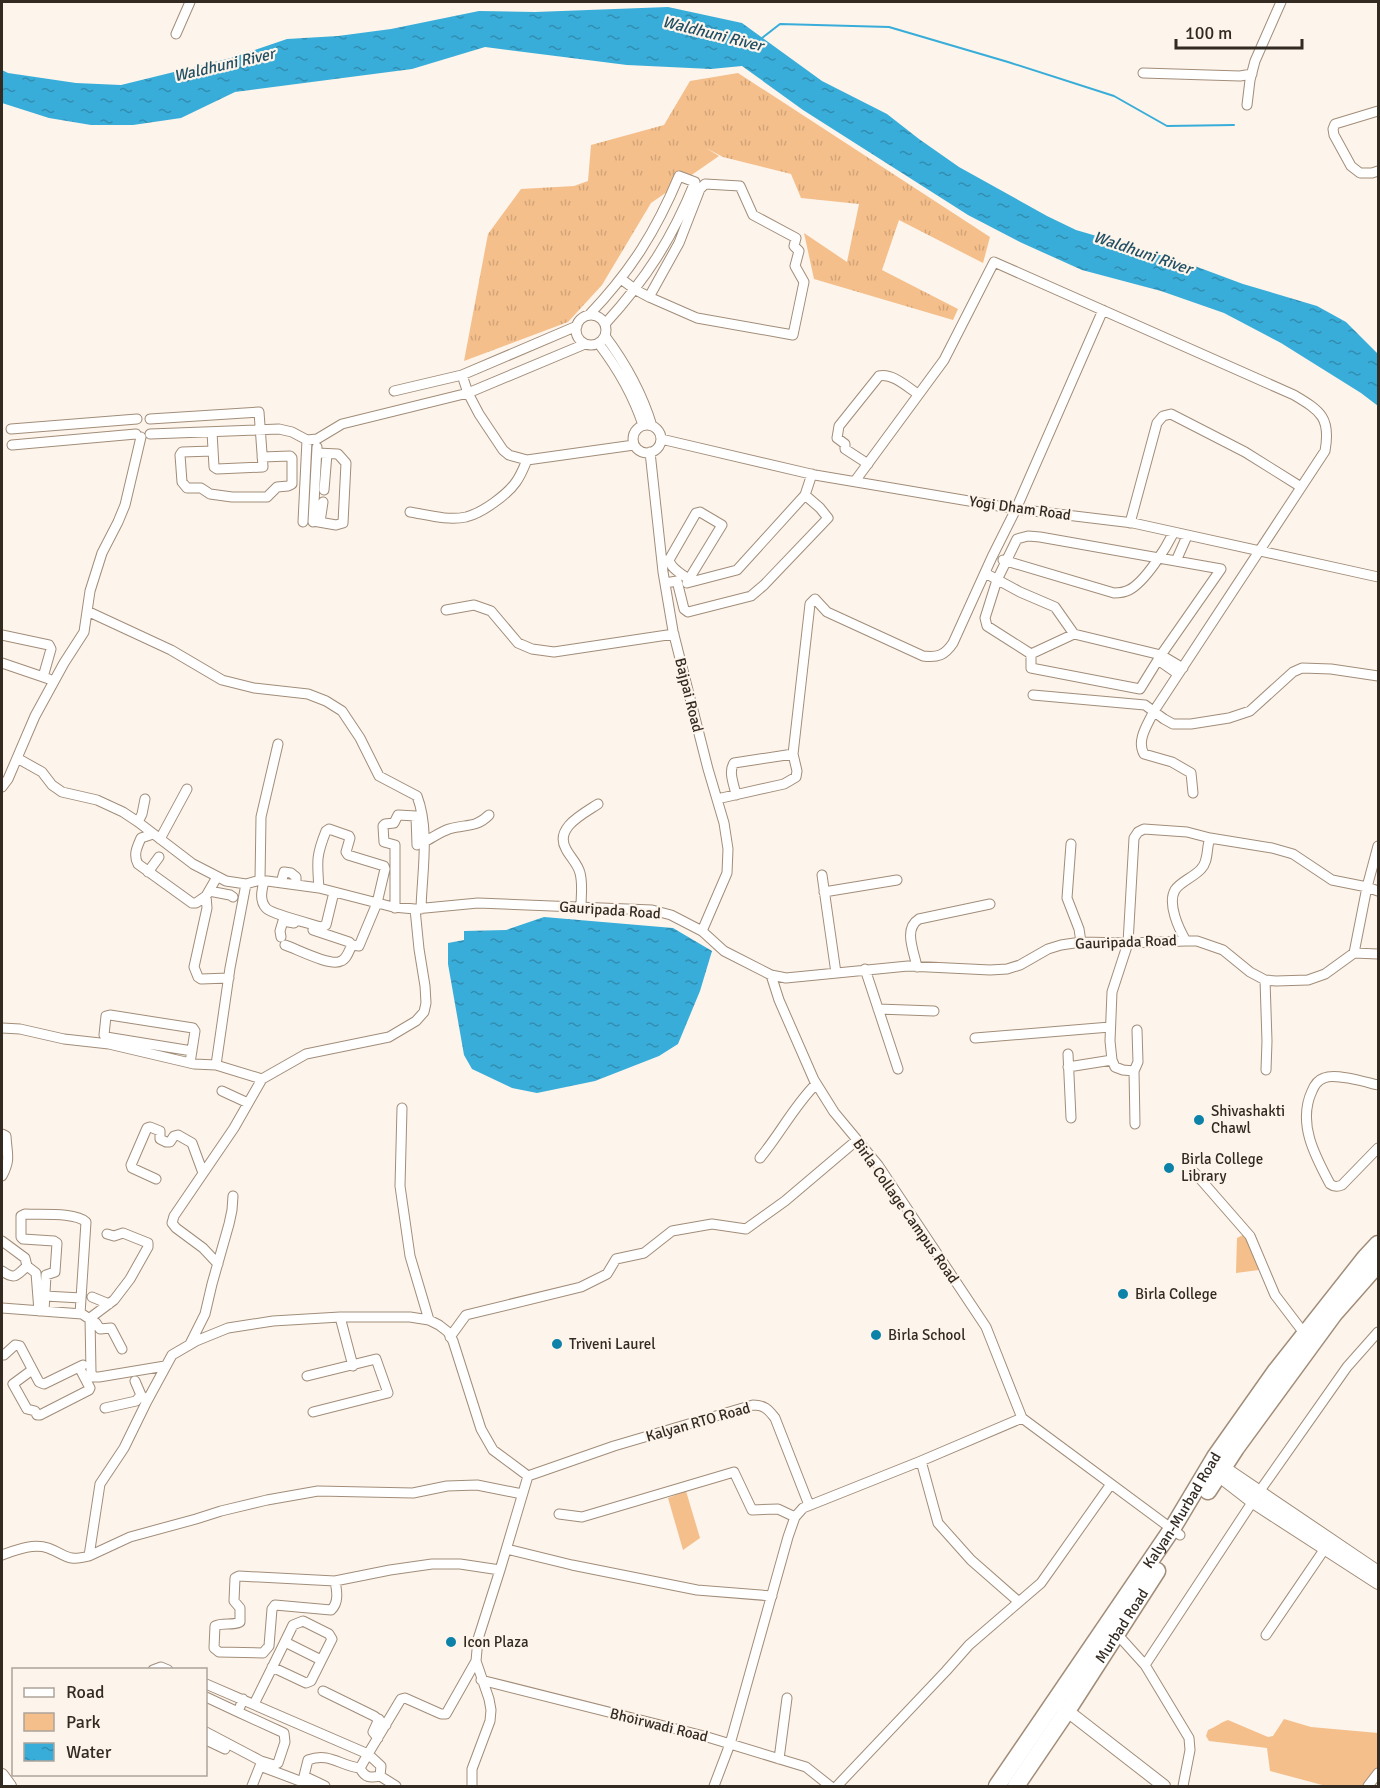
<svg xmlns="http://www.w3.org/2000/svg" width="1380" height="1788" font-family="Signika,sans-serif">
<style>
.grass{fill:url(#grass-tufts)}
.park{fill:#f4bf8b}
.water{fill:url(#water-ripples)}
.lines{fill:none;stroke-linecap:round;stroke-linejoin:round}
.stream{stroke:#39add9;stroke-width:2}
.minor-casing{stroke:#a28d79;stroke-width:11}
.tertiary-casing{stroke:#a28d79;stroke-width:14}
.trunk-casing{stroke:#a28d79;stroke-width:19}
.minor{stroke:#fff;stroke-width:9}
.tertiary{stroke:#fff;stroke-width:12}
.trunk{stroke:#fff;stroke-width:16}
.poi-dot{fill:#0c82a8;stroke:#fdf4eb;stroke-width:2}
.labels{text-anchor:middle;stroke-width:4.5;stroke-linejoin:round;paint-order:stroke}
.street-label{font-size:15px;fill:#332b22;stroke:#fdf4eb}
.poi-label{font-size:15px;fill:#332b22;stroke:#fdf4eb;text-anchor:start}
.water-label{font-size:16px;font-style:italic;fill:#214f63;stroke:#fdf4eb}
</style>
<defs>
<pattern id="grass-tufts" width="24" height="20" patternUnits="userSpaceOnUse" patternTransform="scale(1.5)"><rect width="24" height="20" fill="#f4bf8b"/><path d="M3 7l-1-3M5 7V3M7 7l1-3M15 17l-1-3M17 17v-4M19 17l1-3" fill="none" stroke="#d2a478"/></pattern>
<pattern id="water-ripples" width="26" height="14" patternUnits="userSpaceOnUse" patternTransform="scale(1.5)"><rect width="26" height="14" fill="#39add9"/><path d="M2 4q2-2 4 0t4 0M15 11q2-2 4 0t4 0" fill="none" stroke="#318db0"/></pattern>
</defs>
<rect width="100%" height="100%" fill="#fdf4eb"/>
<path class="grass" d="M738,73L990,237L983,263L899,220L882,270L958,309L953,320L814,279L804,233L847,262L859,204L801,198L791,174L723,157L706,148L719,156L651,203L602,285L568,322L464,361L488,234L521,189L574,186L588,181L591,145L664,125L690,81Z"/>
<path class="park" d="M1245,1234L1259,1270L1236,1273L1237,1238Z
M686,1491L700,1538L683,1550L668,1498Z
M1284,1719L1311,1727L1378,1733V1769L1366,1786H1326L1270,1771L1267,1748L1209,1741L1206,1736L1208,1730C1216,1727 1221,1722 1228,1720L1268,1737L1273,1736Z"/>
<path class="water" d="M668,7L742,23L822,81L887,114L919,139L959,167L1047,216L1076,230L1124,244L1192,265L1243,284L1317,306L1346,322L1378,354V406L1361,393L1281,343L1224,313L1161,291L1082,270L1022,243L968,215L803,110L742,66L711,69L627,65L485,47L412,69L235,92L181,118L133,125H91L49,118L2,103V70L8,73L76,83L121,85L231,58L287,39L338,36L391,29L479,11L535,12Z
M544,917L673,928L712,951L700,991L678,1044L659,1056L595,1081L537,1093L512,1088L472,1069L464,1055L448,964V943L464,940V931L506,930Z"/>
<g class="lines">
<path class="stream" d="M762,38L780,24L889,27L1008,62L1114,96L1167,126L1234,125"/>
<g class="minor-casing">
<path id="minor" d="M176,34L190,2
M1143,73L1240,76L1252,74
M1247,105L1250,80L1255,61L1281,2
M1378,111L1335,124L1333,129L1334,135L1351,166L1360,173H1372L1378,171
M621,279L636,290L649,297L679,243L700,189L705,184L740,186L753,215L796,238L794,246L799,251L795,266L804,282L793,335L697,318L649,297
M576 330a15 15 0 1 1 30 0a15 15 0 1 1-30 0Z
M589,315C631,271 656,231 679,176L695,182C672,239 646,279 605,324
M605,336C626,364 642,393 652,426
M599,344C618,369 633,395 643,425
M462,375L468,393L479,414L503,450L509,455L527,460
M394,391L462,375L577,326
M150,419L259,412L263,467L217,469L214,467L212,432
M633 439a14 14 0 1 1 28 0a14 14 0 1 1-28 0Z
M11,429L137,419
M150,434L279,429L292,432L307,440L317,439L342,424L468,393L585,344
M661,439L815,475L1016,509L1133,523L1378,577
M12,445L136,434
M213,451L182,452L180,455L182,482L187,488H201L210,494L232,497H267L277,487L288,486L292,484V458L290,456L262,457
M650,452L663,572L673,631L708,769L724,823L728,849L727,873L702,931
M868,464L845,449V444L837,438L839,426L879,376C893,373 907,387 918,394
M855,481L944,360L994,262L1294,395C1321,411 1331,418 1325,451L1154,711C1148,724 1136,740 1144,754L1172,762L1191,773L1193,793
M324,490L327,454
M410,512C428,515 448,521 466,517C482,513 507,495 516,482C521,475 524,467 527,460L634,445
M313,521L336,525L343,523L346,463L338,454L317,453
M303,522L307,440
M313,522L317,447
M320,522L323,502
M1130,523L1157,423L1163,416L1171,414L1245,452L1301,487
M1003,560L1114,593C1118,593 1125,592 1129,590C1145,582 1166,548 1174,532
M1176,561L1187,536
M985,573L1020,592L1055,607L1074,634L1161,655L1221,569L1040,537L1028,536L1017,539L997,580L985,618L987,626L1031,654
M689,579L722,525L700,512L696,513L669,560C671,569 684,576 692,581
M665,583L677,581L684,609L688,612L751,596L764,585L828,518L820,508L805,495L812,474
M687,583L737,570L805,495
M446,610L474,605L491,611L518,643L532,649L554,652L674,634
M87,611L171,650L222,680L254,688L308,694L326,701L342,711L360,738L379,776L417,796C430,830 422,872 421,909
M1074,634L1031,654V668L1140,689L1161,655L1183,668
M2,635L49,645L51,649L43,677
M1158,660L1178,674
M2,663L49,679
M1033,695L1145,705L1164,719L1173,724H1191L1229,718L1250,711L1293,672L1302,668L1331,669L1378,676
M17,758L42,772L52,785L62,792L97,800L123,812L138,822L193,864L226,881L246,884L260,880L319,888L393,907L415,909L478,903L652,910L671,915L702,931L724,951L771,975L786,978L908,966L990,970L1007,969L1020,965L1048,949L1061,945L1081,942L1128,943L1186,941H1197L1223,950L1250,972L1265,980L1276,981L1308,980L1325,974L1354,953L1378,954
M2,787L8,779L35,716L64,663L84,632L90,591L102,553L118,522L125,505L141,437
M736,795C734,784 728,772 734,763L793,754
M717,799L784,784L796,777L797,771L793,754L810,604L815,599L827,612L923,656C938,658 945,655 953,643L992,557L1016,509L1103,310
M138,822L142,814L145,799
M153,834L141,838C137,847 133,855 138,864L192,903H196L206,896
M160,839L187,789
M424,842C432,838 440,832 449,829C466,824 476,828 489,815
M1071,844L1067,898L1079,929L1081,942
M148,872L159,857
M822,875L836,973
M217,877L206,896L207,908L194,967L198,977L201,979L229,978
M260,880L261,817L278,744
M264,881C262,890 259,900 266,908C271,914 312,924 321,927L326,925L334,892
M281,883L284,872L291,873L296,877V885
M246,884L230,968L216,1065L262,1079
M209,891L230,895L233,897
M824,892L897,880
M581,906C581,896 583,884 580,873C578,864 570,857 566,849C554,828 583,814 598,804
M395,908V845L384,842L383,826L385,824L394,823L398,815L416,816L417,845
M313,930L349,942L352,945
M281,937L280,931L283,921L294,923
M1186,941C1179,929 1167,904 1175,890C1180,882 1194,877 1201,869C1209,861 1206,848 1210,838L1272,848L1293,854L1332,880L1367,887L1378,891
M285,945C297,949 331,967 341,961C347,959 349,950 352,945L359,946L377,903L385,869L384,866L348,855L346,852L350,838L349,836L329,829L326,831C316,856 317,861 319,888
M1354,953L1367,887L1378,846
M917,967C914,951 903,929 919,919L990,904
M865,969L898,1069
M771,975L779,1000L814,1080L834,1112L878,1165L986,1327L1022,1418L1180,1535
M1265,980L1267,1041L1266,1070
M878,1009L934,1011
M2,1028L20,1029L64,1039L109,1044L194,1064L216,1065
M975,1038L1110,1027
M1068,1054L1071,1118
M190,1063L195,1031L193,1028L110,1015L106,1016L104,1035L106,1037L192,1051
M1068,1067L1112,1060
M1134,1071L1123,1070L1115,1067L1112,1060L1110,1041L1112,992L1128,943L1134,838L1138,832L1144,829L1187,832L1210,838
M1378,1085C1365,1082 1336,1073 1324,1078C1318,1080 1314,1086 1312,1091C1297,1123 1315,1156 1330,1184C1334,1187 1337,1187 1342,1185L1378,1148
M222,1091L248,1103
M402,1108L400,1186L410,1256L429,1320
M1135,1124L1134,1071L1138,1062L1137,1030
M2,1134L6,1136C7,1155 11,1159 2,1176
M760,1158C780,1134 794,1106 816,1084
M1195,1173L1250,1236L1275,1295L1307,1337
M156,1179L132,1168L131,1165L147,1128L150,1127L160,1131V1139L166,1142H170L174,1136L178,1135L192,1143L203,1173
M107,1234L114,1236L123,1233L148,1243V1247L130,1279L114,1300L90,1318L91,1372L93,1377H99L165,1366
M2,1241L25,1258L27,1266L36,1273L39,1311
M218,1264L203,1248L176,1228L172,1223L174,1216L234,1128L262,1079L306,1054L389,1037L416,1021L424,1012L426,1003L425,986L419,949L415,909
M2,1271C15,1280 16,1276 27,1266
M45,1296L81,1298
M92,1297L109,1304
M2,1308L82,1314L96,1323L100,1329L111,1328L122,1349
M44,1311L46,1275L55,1272L57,1243L54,1241L23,1239L21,1237V1216L25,1214C41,1215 75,1212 86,1222L80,1314
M340,1317L353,1366
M450,1337L466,1315L581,1287L607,1274L616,1259L644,1253L672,1231L712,1224L746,1229L785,1201L857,1140
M190,1344L205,1314L212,1284L229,1224L232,1210L233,1196
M2,1354L4,1355L15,1345L20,1346L39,1382L44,1384L83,1365
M32,1370L13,1384L27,1409L35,1411L37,1415H40L89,1390L90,1388L79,1367
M307,1376L376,1359L388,1393L313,1412
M135,1381L141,1395L145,1399
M105,1408L136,1401L141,1395
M921,1461L938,1523L971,1560L1019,1602
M528,1476L614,1446L753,1405C764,1405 768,1409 775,1418L809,1505
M559,1514L582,1517L734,1472L752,1510L778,1509L795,1517
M507,1549L572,1565L697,1590L772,1596
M2,1555C16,1550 33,1543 48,1548C67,1555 66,1562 89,1556L100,1484L124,1448L147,1401L172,1355L196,1341L228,1328L273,1321L340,1317H410L429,1320L439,1325L448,1332L453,1341L481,1429L493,1450L528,1476
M89,1556L130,1537L196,1519L221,1511L267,1500L318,1491L413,1493L447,1486L477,1485L522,1494
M335,1581C337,1591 339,1603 331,1610L275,1605L272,1609L269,1646L263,1653L219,1652L214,1648L215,1626C223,1622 232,1626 240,1622V1608L234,1601L235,1578L239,1576L335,1581L390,1570L432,1564H460L500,1570
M1117,1634L1145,1665L1189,1738L1190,1750L1183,1786
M1266,1635L1328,1544
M285,1642L321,1660
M1145,1665L1259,1492L1347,1367L1378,1332
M153,1670L161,1667L168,1670
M481,1680L704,1736L806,1767L830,1786
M206,1684L368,1754L401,1699L405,1698L441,1714H446L476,1661
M323,1691L374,1716L386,1725
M206,1697L238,1712
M254,1704C267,1678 280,1652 293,1625L303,1621L329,1634L332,1639L311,1681L306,1683L272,1667
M206,1732L261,1761L274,1765L278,1763L285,1742L284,1733L238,1712L243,1699
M378,1738L373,1732L379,1719
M206,1740L225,1749
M779,1759L787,1698
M360,1768C365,1778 370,1778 380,1776
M252,1786L260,1766L313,1786
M325,1786L304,1776L308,1760C330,1752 340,1766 360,1768L368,1754L381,1766L380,1776L396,1786
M472,1786V1769L490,1721L491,1710L489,1699L476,1661L478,1639L500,1570L528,1476
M714,1786L730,1744L788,1537L795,1517L803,1508L921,1461L1022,1418
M837,1786L946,1671L969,1645L1041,1583L1111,1484
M1368,1786L1378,1773"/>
</g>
<g class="tertiary-casing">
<path id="tertiary" d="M1217,1463L1378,1572
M1213,1471L1253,1502L1378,1583
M1061,1706L1164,1786
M2,1775L10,1786"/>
</g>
<g class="trunk-casing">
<g id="trunk">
<path d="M1208,1491L1236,1448L1334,1314L1378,1264"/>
<path id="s1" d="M997,1786L1172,1529L1215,1457L1275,1372L1365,1258L1378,1244"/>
<path id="s2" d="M1016,1786L1067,1711L1157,1571"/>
</g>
</g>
<use href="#minor" class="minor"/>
<use href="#tertiary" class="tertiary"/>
<use href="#trunk" class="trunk"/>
</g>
<g class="poi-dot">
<circle cx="1199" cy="1120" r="6"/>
<circle cx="1169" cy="1168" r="6"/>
<circle cx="1123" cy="1294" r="6"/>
<circle cx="876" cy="1335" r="6"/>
<circle cx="557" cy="1344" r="6"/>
<circle cx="451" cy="1642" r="6"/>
</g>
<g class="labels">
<g class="street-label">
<text transform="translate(1020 508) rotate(8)" y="5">Yogi Dham Road</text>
<text transform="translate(689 695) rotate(76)" y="5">Bajpai Road</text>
<text transform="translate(610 910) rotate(4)" y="5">Gauripada Road</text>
<text transform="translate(1126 942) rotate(-2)" y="5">Gauripada Road</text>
<text transform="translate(906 1211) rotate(55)" y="5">Birla Collage Campus Road</text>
<text transform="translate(698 1422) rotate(-16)" y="5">Kalyan RTO Road</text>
<text dy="5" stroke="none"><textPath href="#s1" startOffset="332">Kalyan-Murbad Road</textPath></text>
<text dy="5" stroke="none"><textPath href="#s2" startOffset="192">Murbad Road</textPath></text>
<text transform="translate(659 1725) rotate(14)" y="5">Bhoirwadi Road</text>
</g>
<g class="poi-label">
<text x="1211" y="1116">Shivashakti<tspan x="1211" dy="17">Chawl</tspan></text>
<text x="1181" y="1164">Birla College<tspan x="1181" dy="17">Library</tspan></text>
<text x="1135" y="1299">Birla College</text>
<text x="888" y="1340">Birla School</text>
<text x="569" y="1349">Triveni Laurel</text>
<text x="463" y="1647">Icon Plaza</text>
</g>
<g class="water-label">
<text transform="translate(713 33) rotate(14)" y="6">Waldhuni River</text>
<text transform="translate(224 64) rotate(-13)" y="6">Waldhuni River</text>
<text transform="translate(1143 252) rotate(19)" y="6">Waldhuni River</text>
</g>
</g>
<rect width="1380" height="1788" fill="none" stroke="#332b22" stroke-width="6"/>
<rect x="12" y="1668" width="195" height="108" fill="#fdf4eb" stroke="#aca49b" stroke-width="1.5"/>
<rect x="24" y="1688" width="30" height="9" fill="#ffffff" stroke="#aca49b" stroke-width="1.5"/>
<text x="66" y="1698" font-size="18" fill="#332b22">Road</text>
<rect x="24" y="1713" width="30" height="18" fill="#f4bf8b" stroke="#aca49b" stroke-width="1.5"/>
<text x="66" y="1728" font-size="18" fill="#332b22">Park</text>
<rect x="24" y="1743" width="30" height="18" fill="url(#water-ripples)" stroke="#aca49b" stroke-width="1.5"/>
<text x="66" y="1758" font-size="18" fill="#332b22">Water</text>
<path d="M1176 39v9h126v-9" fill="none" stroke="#332b22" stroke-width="3"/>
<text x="1185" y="39" font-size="18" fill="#332b22" stroke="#fdf4eb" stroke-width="4.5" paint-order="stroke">100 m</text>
</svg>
